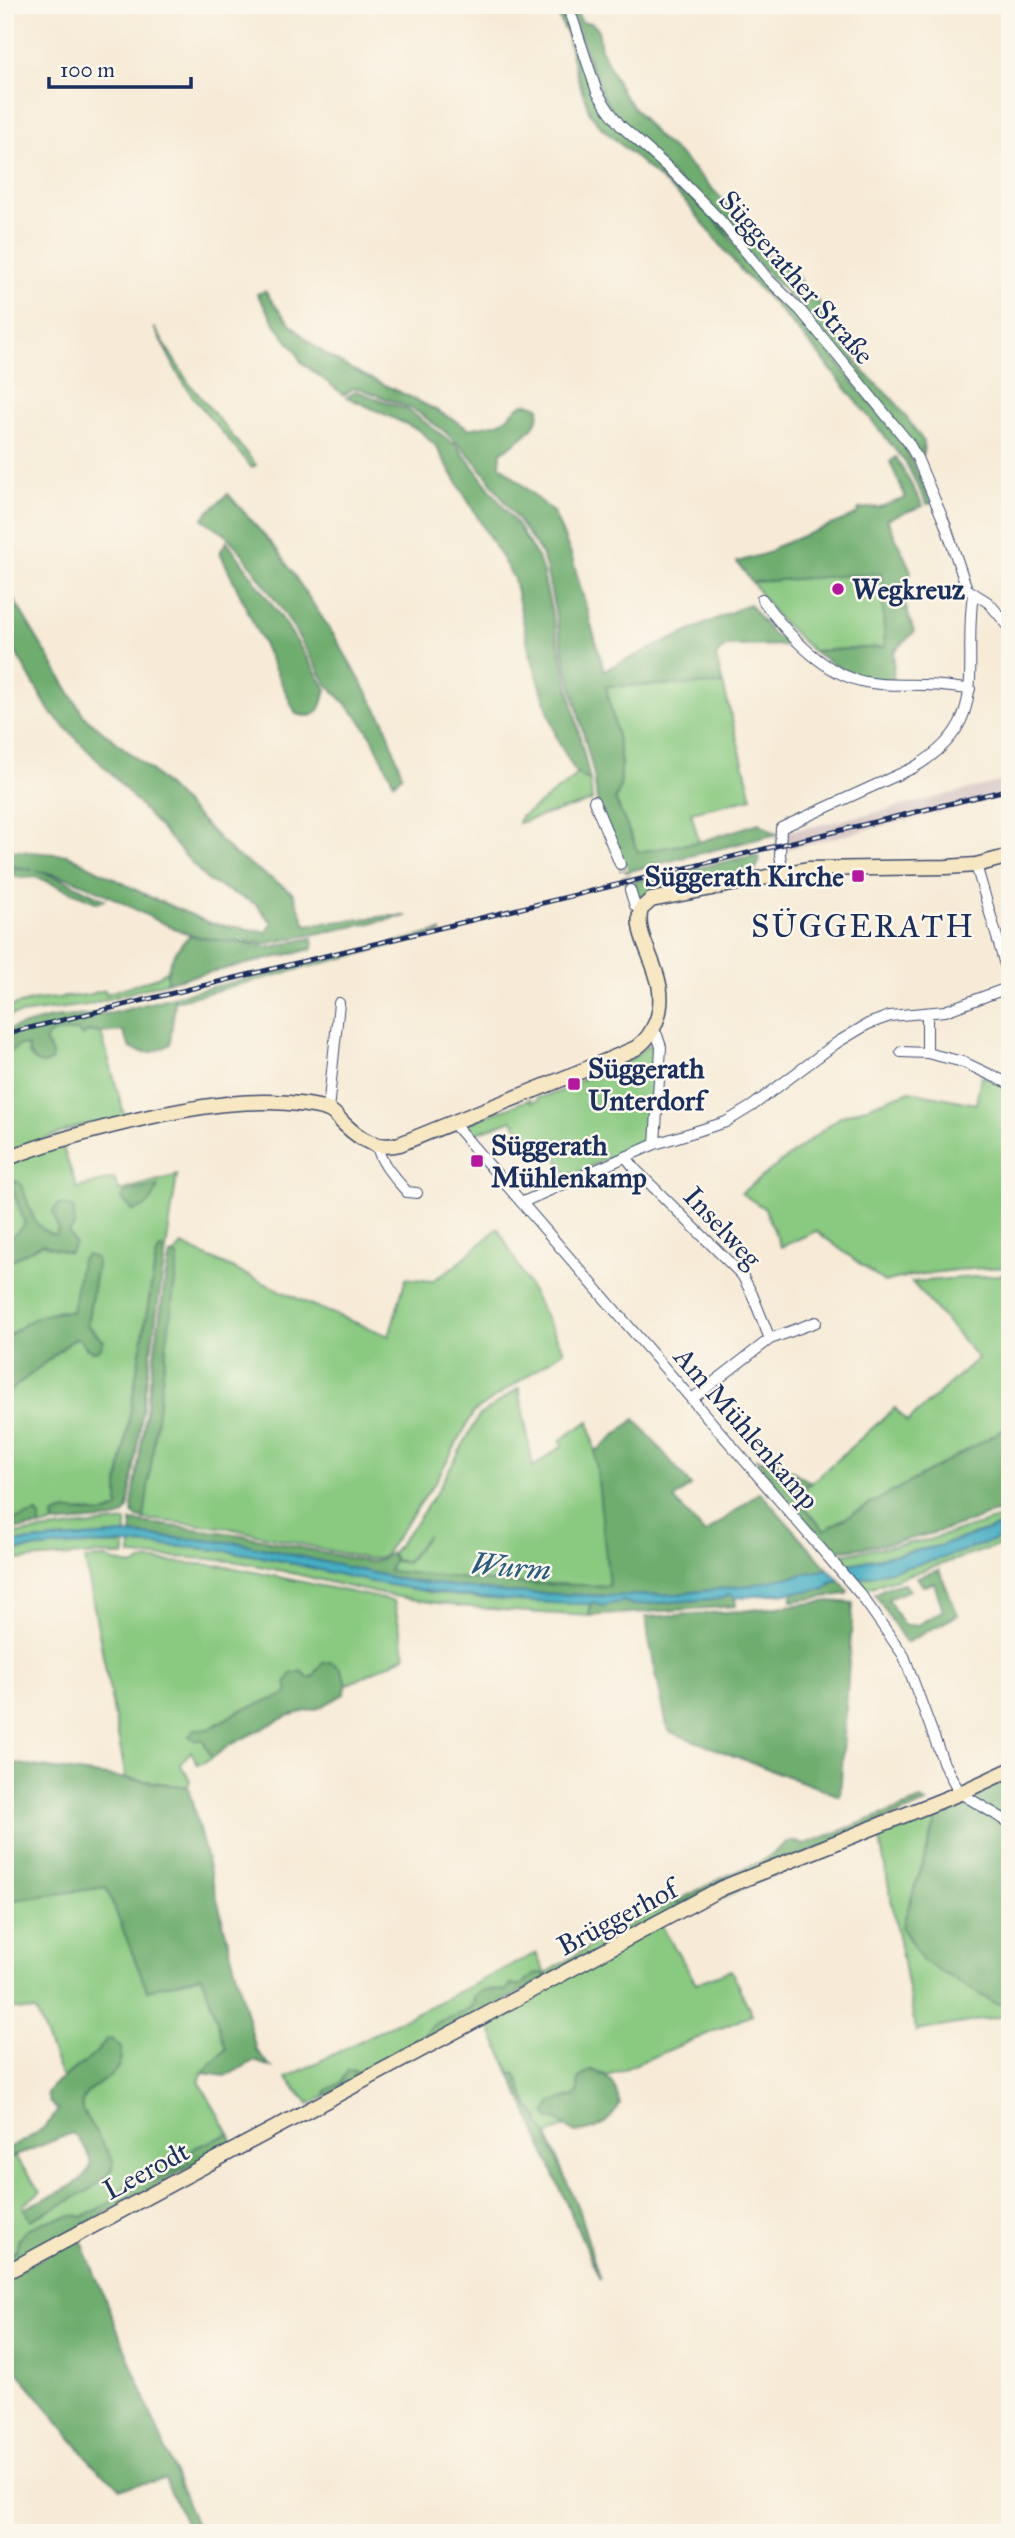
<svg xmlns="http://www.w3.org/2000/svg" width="1015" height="2538" font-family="'IM FELL Great Primer',serif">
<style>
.industrial{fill:#d2bfc0}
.green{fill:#89c980;stroke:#527c6f;stroke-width:2}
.forest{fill:#6ead6e;stroke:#446e66;stroke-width:2}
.water{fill:#44adc3;stroke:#306e90;stroke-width:2}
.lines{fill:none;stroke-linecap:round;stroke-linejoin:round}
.minor-tunnel{stroke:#cbc5bf;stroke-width:10;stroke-dasharray:10 5;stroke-linecap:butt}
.minor-casing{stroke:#3c4b70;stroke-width:12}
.secondary-casing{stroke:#3c4b70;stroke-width:17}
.minor{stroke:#fff;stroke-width:10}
.secondary{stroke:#f7e8c3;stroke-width:14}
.rail-casing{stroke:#1b2f5e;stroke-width:5}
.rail{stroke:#fbf7ec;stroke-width:2.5;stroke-dasharray:8;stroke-linecap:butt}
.poi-dot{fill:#b5179e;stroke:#fbf7ec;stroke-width:2.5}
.labels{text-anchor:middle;stroke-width:5;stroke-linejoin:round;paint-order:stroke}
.street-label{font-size:28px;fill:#1b2f5e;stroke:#fbf7ec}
.poi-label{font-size:28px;font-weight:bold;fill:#1b2f5e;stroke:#fbf7ec;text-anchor:start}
.water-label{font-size:30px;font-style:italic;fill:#295b81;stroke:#fbf7ec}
.quarter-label{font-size:32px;letter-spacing:2px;fill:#1b2f5e;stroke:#fbf7ec}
</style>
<rect width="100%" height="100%" fill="#fbf7ec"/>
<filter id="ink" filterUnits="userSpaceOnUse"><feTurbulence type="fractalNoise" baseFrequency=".0143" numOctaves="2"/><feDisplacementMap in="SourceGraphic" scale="14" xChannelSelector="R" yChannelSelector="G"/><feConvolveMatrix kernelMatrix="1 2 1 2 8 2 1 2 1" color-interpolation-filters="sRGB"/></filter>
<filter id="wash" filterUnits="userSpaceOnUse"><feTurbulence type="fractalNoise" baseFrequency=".00686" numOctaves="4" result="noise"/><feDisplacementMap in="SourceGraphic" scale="28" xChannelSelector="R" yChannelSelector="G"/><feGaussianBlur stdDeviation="1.57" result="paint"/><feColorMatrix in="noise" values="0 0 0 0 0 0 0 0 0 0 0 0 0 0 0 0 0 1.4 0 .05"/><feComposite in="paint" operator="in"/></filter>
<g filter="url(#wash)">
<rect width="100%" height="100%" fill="#f7ebd7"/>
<path class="industrial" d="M1010,779V795L775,852L777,834L874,813Z"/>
<path class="green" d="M154,327L188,382L256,465L252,468L193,397L178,374Z
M881,573L885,647L813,651L779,619L752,582Z
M723,684L752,798L691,812L699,842L638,852L615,799C631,776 611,713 606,686Z
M576,773L590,781L592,801L518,823L520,818L573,779Z
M441,931V933L175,1001L173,997Z
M167,970V982L87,1005L5,1016V1008L35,1000L87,995L105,990L106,994L158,977Z
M77,1030L101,1033L125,1117L83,1125L5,1153V1055L20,1045L28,1047V1054L39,1063L50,1048L45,1042L48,1035L56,1032Z
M649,1045L656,1047L657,1052L649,1140L569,1176L542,1138L529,1144L512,1120L472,1135L466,1128L467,1124L530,1099L531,1102L537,1101V1098L562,1091L595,1072L631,1059Z
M981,1076L1010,1087V1267C968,1269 925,1271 884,1282L816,1231L781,1247L765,1209L741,1193L840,1117L910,1091L976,1104Z
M61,1142L77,1188L114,1178L119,1191L177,1175L166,1249H160L156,1257L118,1485V1508L103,1515L85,1511L53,1516L54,1524L40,1527V1517L37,1513L14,1520C0,1486 5,1432 5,1395L74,1339L78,1337L87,1349L96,1351V1332L87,1325L97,1264L95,1258L76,1294L72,1312L57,1311L5,1339V1164Z
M498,1228L564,1351L474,1412L436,1481L385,1554L381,1557L367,1559L229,1528L144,1519L132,1514L165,1281L170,1255L174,1254L182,1245L309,1304L389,1336L406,1278L432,1281L456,1265Z
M1010,1274V1426L824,1530L795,1497L895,1408L907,1422L978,1358L912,1282Z
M519,1388L533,1467L563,1445L560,1440L589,1421L595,1452L610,1586L512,1583L388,1571L394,1561L407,1563L428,1535L406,1562L395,1560L392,1553L417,1521L438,1490L479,1416Z
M1010,1515V1523L939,1546L845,1565L837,1555L928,1540Z
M126,1521V1534L5,1543V1535Z
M1010,1535V1542L865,1589L858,1579L939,1559Z
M131,1543L219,1550L259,1556L429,1592L475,1598L590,1604L589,1616C523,1612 458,1608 393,1596C341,1587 289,1570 237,1562C202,1557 166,1557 131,1556Z
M125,1544V1556L95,1554L5,1561V1552L55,1546Z
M105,1558L132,1566L144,1561H157L225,1566L394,1601L405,1656L347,1685L340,1668L318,1669L316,1675L309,1678L304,1673L285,1695L278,1699L239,1711L209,1729H194L203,1740L212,1758L198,1765L191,1751L180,1764L190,1780L188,1787L126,1778L85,1559Z
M941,1806L902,1928L923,1961L993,2002L1010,2006V2015L916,2031L879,1835L751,1884L703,1907L702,1903Z
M107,1887L147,1990L202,1975L226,2049L203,2073L199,2081L229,2134L194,2148L191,2162L152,2181L147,2179L125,2185L113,2202L83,2217L76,2215L19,2238L16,2251L5,2256V2160L15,2157L41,2191L23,2205L30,2220C58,2204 92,2194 113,2168L82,2110C78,2086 111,2084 119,2065C121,2060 121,2053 121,2048L106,2040L94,2055L62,2078L36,2011L5,2008V1901Z
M675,1902L681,1905L547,1978H530L519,1986L511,1984L507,1992L492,1989L471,2009L423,2038L359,2072L353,2070L340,2083L326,2091L325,2097L309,2104L286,2078L536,1953L545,1974C587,1948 630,1922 675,1902Z
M661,1925L696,1983L731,1970L752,2015L608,2076L591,2070L578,2079L579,2091L575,2096L552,2102L556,2119L566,2126L547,2135C533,2116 523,2097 516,2074L510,2073L486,2019Z"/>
<path class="forest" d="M553,5H562L617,127L717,223L761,276L811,329L904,445L932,503L927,504L906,463L816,351L766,295L744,274L686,202L601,127L590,113L576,73L566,32Z
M568,5H572L582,22L592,23L598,29L601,50L624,96L657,136L680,155L722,199L770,260C778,261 795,271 799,279C804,289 804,298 817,300L822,307L821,316L848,349L864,372L896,403L924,442L923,453L919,459L800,307L621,122L603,96Z
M265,291C311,360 353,368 422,403C438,411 454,420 469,429C480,426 495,425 504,420C518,410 519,398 539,407C542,428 515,442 501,453L500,465L554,513L571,554L604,670L749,604L775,637H791L798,645L729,646L720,651L716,657L723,684L606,686C611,714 631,776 615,799L638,852L699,842L759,823L777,834L626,872L597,801L594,775L566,664L546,568L541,553L483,471L467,452L444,431L413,409L359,388L352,389L344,395L301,362L296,351L279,330L257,294Z
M356,391L408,410L458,447L517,525L538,558L542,570L590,781L576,773L557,739L529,649L514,579L435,445L419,430L347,397Z
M896,457L923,506L887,519L911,571L902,595L914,632L894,652L893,682C858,679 842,671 813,651L885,647L881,573L752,582L737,562L771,552L775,547L856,515L859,509L880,507L906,498L890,462Z
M228,494L278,551L335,637L385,723L402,775L394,783L372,737L358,717L326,683L285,614L243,554L226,535L203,519L204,516Z
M227,541L285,623L326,689C322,708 319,721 296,714L220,552Z
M5,585L84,716L152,771L234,854L293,893L306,925L388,916H407L269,943C244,942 214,942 189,934C138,917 91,877 36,871L62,879L105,900L98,903L36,877L22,878L5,875V868L33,870L5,865V850L68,855L150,897L210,923L266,932L272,923L256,904L208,881L118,781L50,712L5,634Z
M757,855L760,861L754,871L635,897L631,882Z
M189,936L271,947L312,938L313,949L167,982C166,963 176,949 189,936Z
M173,997L175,1001L170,1044C156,1053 147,1055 130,1048L123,1031L101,1033L89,1031L83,1036L77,1031L56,1032L48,1035L45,1042L52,1054L51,1061L44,1064C33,1063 29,1056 28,1046L20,1045L5,1055V1030L51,1018L113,1013Z
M15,1181L19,1182C32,1202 27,1227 55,1235L58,1229L53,1211L59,1204L73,1207L75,1224L69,1233L75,1244L69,1253L42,1244L5,1264V1244L25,1224L11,1185Z
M158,1186C154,1200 148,1208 133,1211L122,1199L125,1192Z
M160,1249H166L128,1509L124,1515L114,1519L54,1524L53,1516C73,1502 99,1523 118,1508V1486L156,1257Z
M174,1254L178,1258L144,1519L135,1516L132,1507L165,1281L170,1255Z
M87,1255L95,1258L97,1264L87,1325L104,1341L100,1349C88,1356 85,1343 78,1338L74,1339L5,1395V1339C28,1320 41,1311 72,1312L81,1260Z
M635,1419L691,1485L674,1499L705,1534L760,1492L828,1569L751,1585L677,1594L611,1596L502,1592L409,1581L239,1543L132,1534L131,1521L243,1535L368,1562L381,1559L390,1553L394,1561L389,1571L511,1583L609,1586L595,1452Z
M1010,1426V1506C952,1531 893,1546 831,1551L785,1499L756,1459L779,1463L810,1482L795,1497L824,1530Z
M5,1490L14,1520L37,1513L40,1517V1527L5,1530Z
M939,1570L958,1615L906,1643L875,1594L885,1588L903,1583L910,1590L888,1599L903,1625H917L943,1610L934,1583L923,1586L917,1577Z
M834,1581H840L848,1591L847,1594L791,1601L793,1592L826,1589Z
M728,1594L735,1598L736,1606L589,1616L592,1602H597L602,1606L623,1601L633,1605L725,1598Z
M830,1601L853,1603L840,1796L668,1731L649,1640L646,1617L742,1611Z
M331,1662L340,1668L347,1685L344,1694L319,1708L287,1716L230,1745L212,1758L203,1740H195L189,1736L194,1729H209L239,1711L285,1695L288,1690L286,1683L291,1674L301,1671L309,1678L313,1677L322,1663Z
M11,1763L188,1787L256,2050L271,2067L254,2061L226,2076L202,2073L226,2049L202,1976L147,1990L106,1887L5,1901V1766Z
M1010,1778V2006L993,2002L923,1961L902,1927L941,1806Z
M921,1800L926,1803L681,1905L675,1902L724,1877L763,1861L787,1842H797L803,1845Z
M537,1973L545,1974L547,1978L325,2097L326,2091L340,2083L348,2070L359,2072L423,2039C431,2012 475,2020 474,1997C483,1986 494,1990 506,1991L511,1984L519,1986Z
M112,2039L121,2048C121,2052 121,2060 119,2065C111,2084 78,2086 82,2110L113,2161C114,2186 50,2209 30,2220L24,2209C41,2198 83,2187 90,2167C92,2160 88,2156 86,2151C82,2143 79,2139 72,2133L5,2160V2150C25,2140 49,2130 58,2109C51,2107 48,2100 47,2093L52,2086L94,2055L106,2040Z
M591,2070C613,2078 615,2083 620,2105C607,2125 598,2130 575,2133L556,2119H550L546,2113L552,2102L575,2096L579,2090L578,2079Z
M510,2073L516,2074L528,2106L539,2117L540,2125L547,2135L578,2208L600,2280Z
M229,2134L234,2144L5,2267V2256L16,2251C18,2243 19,2235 27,2230C38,2222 71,2213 83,2217L113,2201L125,2185L134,2178L152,2181L190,2163L187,2157L194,2148Z
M80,2237L199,2533H190L165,2479L121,2488L94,2466L5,2356V2278Z"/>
<path class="water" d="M1010,1523V1535L939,1559L858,1579L845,1565L939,1546Z
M126,1534L239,1543L409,1581L502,1592L611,1596L677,1594L751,1585L828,1569L840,1581L830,1583L826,1589L735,1598L728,1594L725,1598L633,1605L623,1601L602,1606L595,1602L590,1604C521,1603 452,1597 384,1584C328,1574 274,1556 217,1550C146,1542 76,1542 5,1552V1543Z"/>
</g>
<g filter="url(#ink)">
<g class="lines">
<path class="minor-tunnel" d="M620,864L630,890"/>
<g class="minor-casing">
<path id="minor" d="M566,5L573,20L597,92L608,109L620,125L674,173L720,220L767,278L801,311L908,442L917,458L945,524L967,589L989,603L1010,628
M762,599C787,634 826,678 872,683C890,686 908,684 926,685C941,685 955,688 970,689
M594,801L620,864
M976,865L1010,982
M783,873L780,855L781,828L913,768C993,722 962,669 973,594
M630,890L635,906L641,909
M927,1013V1053
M652,1032L657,1035L661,1047L655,1144
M901,1052L927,1053L963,1062L1010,1084
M328,1110L339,1003
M452,1122L861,1595L904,1656L944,1764L960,1793L1010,1823
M377,1146C381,1164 395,1178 407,1192L417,1193
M626,1157L636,1170L742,1275L752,1294L770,1339
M523,1202L655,1144L726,1122L752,1106L838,1042L868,1024L890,1016L945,1011L1010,987
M692,1399L770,1339L816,1322"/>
</g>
<g class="secondary-casing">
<path id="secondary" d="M5,1159C52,1141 100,1128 149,1117C201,1106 253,1097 307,1105C313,1106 322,1107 328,1110C334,1112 339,1119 344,1124C361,1140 376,1150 400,1144C479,1111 559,1082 636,1048C647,1040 651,1033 656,1022C674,976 631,941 641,909L651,900L808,869L947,867L976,865L1010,856
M5,2273L722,1888L960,1793L1010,1770"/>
</g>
<use href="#minor" class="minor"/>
<use href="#secondary" class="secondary"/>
<g class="rail-casing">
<path id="rail" d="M5,1034L1010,789"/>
</g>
<use href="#rail" class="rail"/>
</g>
</g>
<g class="poi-dot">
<circle cx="838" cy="589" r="7"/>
<rect x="851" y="869" width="14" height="14" rx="3.5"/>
<rect x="567" y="1077" width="14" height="14" rx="3.5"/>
<rect x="470" y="1154" width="14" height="14" rx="3.5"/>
</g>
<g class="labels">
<g class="street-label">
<text transform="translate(797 277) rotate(49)" y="10">Süggerather Straße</text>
<text transform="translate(723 1227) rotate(47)" y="10">Inselweg</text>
<text transform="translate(747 1428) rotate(49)" y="10">Am Mühlenkamp</text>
<text transform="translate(617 1917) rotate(-28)" y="10">Brüggerhof</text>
<text transform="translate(146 2170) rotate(-28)" y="10">Leerodt</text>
</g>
<g class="poi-label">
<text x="852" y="599">Wegkreuz</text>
<text x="844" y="886" text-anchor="end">Süggerath Kirche</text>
<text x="588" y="1078">Süggerath<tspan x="588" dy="32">Unterdorf</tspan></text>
<text x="491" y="1155">Süggerath<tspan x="491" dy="32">Mühlenkamp</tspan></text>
</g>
<g class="water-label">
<text transform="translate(511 1567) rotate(5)" y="10">Wurm</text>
</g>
<g class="quarter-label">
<text x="863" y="937">SÜGGERATH</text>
</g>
</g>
<rect width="1015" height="2538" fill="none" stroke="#fbf7ec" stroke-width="28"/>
<path d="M49 77v10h142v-10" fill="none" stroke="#1b2f5e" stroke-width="3.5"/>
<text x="60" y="77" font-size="21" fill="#1b2f5e" stroke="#fbf7ec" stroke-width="5" paint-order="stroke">100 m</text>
</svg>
